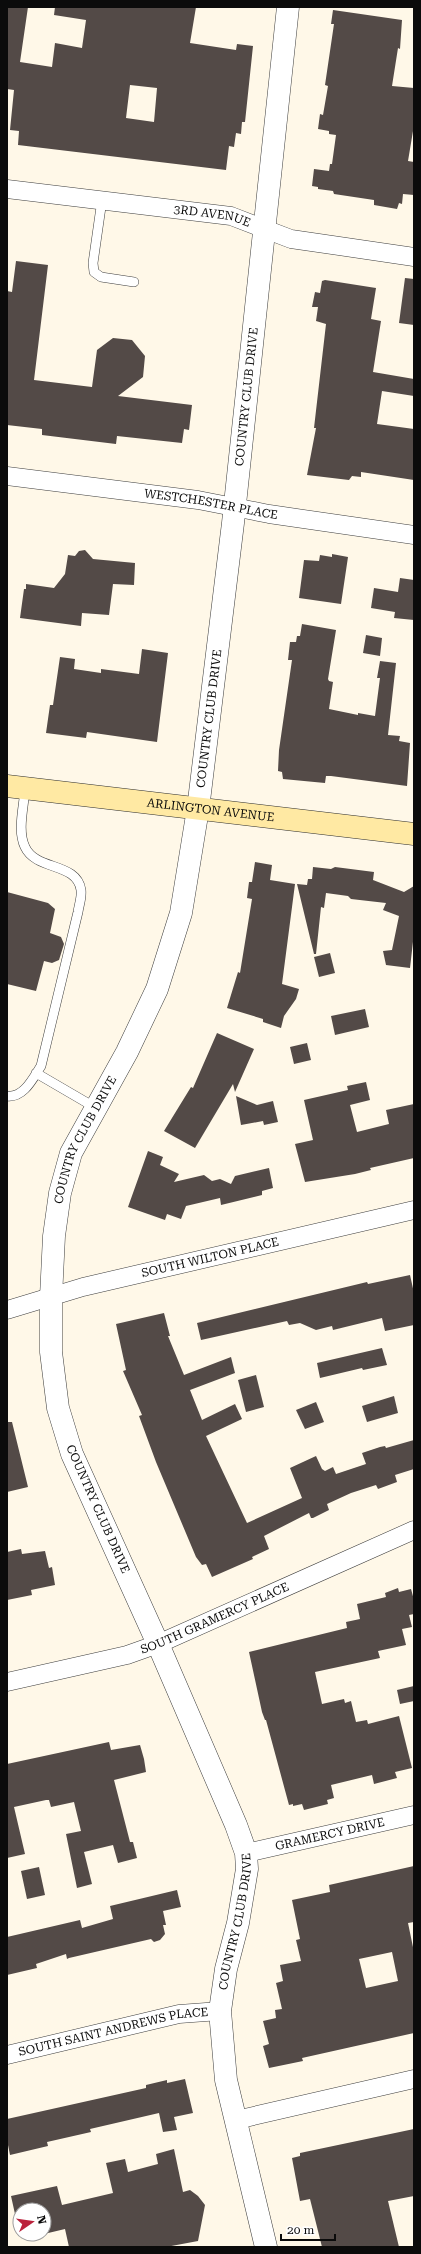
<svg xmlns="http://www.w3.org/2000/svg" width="421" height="2254" font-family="'Roboto Serif',serif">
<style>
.building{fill:#534a47;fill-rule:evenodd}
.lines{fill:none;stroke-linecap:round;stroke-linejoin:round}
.service-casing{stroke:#3e3e3e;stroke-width:10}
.minor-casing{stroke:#3e3e3e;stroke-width:19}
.tertiary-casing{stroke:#3e3e3e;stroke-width:23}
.secondary-casing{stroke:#2d2d2d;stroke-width:23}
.service{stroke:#fff;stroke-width:9}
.minor{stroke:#fff;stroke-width:18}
.tertiary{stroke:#fff;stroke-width:22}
.secondary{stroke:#ffe9a3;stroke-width:22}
.labels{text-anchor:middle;stroke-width:4;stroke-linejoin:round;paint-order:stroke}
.street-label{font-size:12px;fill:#0b0b0b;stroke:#fff}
</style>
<rect width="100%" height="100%" fill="#fff8e8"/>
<path class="building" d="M7,7H28L20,62L52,67L55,43L82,48L86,20L54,15L55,7H196L190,43L236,50L237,44L253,46L245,122H242L241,134L236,133L234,147L229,146L226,170L18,145L19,131L10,130L14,90L7,89ZM130,85L157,88L154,122L126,118Z
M333,10L402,20L400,49L398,48L392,86L414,88V125L408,161L414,162V195L403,194L402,204L399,203L397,209L374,205V200L334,194L333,191L318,189V187L312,186L314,169L329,171L330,164H332L336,135L329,134V131L318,129L320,114L323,115L328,86L325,85L334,24H331Z
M16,261L48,265L34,380L92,387L97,350L113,338L132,340L145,356L143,377L118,396L192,405L189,430L184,429L182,443L117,436L116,444L42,435V429L7,425V291L12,292Z
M405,278L414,279V325L399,323Z
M325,280L376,288L371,319L381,321L373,372L414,379V396L382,391L377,424L414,429V480L361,472V477L352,476L349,480L307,475L316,428H314L326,324L316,321L318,307H312L315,292L320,293L322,281Z
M85,550L93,559L135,563L134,585L113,584L109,615L82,613L81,626L20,618L24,589H26V584L54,588L65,574L68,555L75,556L79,551Z
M332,554L348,557L341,604L299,598L304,560L319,561L320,555L332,557Z
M400,578L414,580V620L394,618L395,612L371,608L374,588L398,592Z
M302,624L336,630L328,679L329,681L333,682L329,709L358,715V713L375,716L380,678H377L380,661L396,663L388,735L400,736L399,741L410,743L407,786L331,776H326L325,783L283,779L282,772L278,771L279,750L292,660H288L290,642H296L297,636H300Z
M366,635L382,638L380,656L363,653Z
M142,649L168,653L157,742L87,732L86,738L46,733L50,705H53L60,657L75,659L74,669L101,673V669L139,674Z
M255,862L272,865L270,880L295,884L282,984L299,989L296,999L284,1016L281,1028L263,1022V1019L227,1008L238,972L240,973L252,899L247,898L249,882H252Z
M313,867L331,869L335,867L374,872L373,880L404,892L414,886V933L410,968L386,965L383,951L392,950L399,916L383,910L386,903L351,899L348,896L326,893L324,908L321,907L316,954H314L297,884L307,885L308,879H312Z
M7,892L48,903L55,909L50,933L61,937L64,944L59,960L52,963L44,961L36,991L7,984Z
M330,953L335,973L319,977L314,957Z
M365,1009L369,1027L335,1035L331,1016Z
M217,1033L254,1049L235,1092L233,1084L195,1148L164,1131L191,1087L193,1088Z
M307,1043L311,1060L294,1064L290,1047Z
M366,1082L370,1100L350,1105L357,1132L389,1124L386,1110L414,1104V1158L370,1168L371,1170L355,1174L305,1182L295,1144L313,1140L304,1100L348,1090L347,1086Z
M236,1096L257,1105L273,1101L278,1122L264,1125L263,1121L241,1125Z
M148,1151L163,1157L160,1165L179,1174L174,1182L204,1175L212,1181L220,1179L231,1184L235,1176L269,1168L273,1188L262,1191V1195L221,1205L220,1198L186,1206L181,1219L167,1214L165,1220L128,1207Z
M410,1275L414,1293V1325L385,1331L382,1318L333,1330L332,1326L316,1330L300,1323L289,1325L287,1321L201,1340L197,1323L367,1282L368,1284Z
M164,1313L170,1336H168L184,1375L231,1357L235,1373L190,1390L202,1420L235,1404L242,1419L206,1436L247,1523L302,1498L290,1468L316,1456L322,1469L325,1471L333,1467L336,1474L366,1464L362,1453L380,1447L385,1446L386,1448L414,1440V1469L395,1475L397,1482L378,1489L376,1485L351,1493L327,1504L329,1510L313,1518H311L309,1513L264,1536L269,1549L252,1557L253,1559L212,1577L206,1564L202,1565L196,1557L156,1462L139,1416L142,1415L123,1371L126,1370L116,1324Z
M382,1348L387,1365L363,1370L362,1368L320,1378L317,1363Z
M256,1375L264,1407L246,1412L238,1380Z
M394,1396L398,1413L367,1422L362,1406Z
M316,1402L324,1422L305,1429L296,1410Z
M7,1422H12L28,1487L7,1492Z
M21,1549L22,1554L45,1551L49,1568L52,1567L55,1585L31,1590L32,1595L7,1600V1552Z
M398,1588L399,1592L411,1589L414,1600V1614L409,1615L412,1627L402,1629L406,1645L378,1651L380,1658L315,1672L322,1704L344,1699L345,1703L351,1701L356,1722L367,1720L368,1724L399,1716L412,1768L395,1772L397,1778L374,1784L372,1775L331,1785L334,1798L327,1800L328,1804L304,1810L302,1804L293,1806V1804L289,1805L266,1720H265L262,1712L249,1652L347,1628L346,1622L360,1619L357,1604L386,1597L385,1593Z
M414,1686V1701L400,1704L397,1690Z
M109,1742L111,1750L140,1745L144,1759L146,1772L114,1780L130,1842H133L137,1858L118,1863L113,1845L84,1852L92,1884L77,1888L66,1834L81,1831L74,1802L51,1807L49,1800H46L14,1807L25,1854L7,1858V1764Z
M414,1866V1922L408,1923L414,1952V2033L302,2058L303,2061L269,2068L263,2046L269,2044L263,2021L276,2018L275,2010L282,2009L276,1983L283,1981L280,1965L301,1961L296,1940L300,1939L292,1900L330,1892L329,1885ZM392,1952L398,1981L366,1988L359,1959Z
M39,1867L45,1895L27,1899L21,1871Z
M177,1890L181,1907L163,1911L166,1925H163L165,1934L160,1940L154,1942L151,1939L69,1958L67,1959L66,1954L36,1964L37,1968L7,1975V1937L80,1920L82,1928L113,1919L110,1906Z
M185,2079L193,2113L174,2117L177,2130L163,2132L159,2113L90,2129L91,2132L47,2142L48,2146L10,2155L7,2140V2119L146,2088V2085L167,2080V2083Z
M414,2129V2196L388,2201L399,2247H322L310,2199L300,2201L292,2158L300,2156V2153Z
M174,2149L183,2192L190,2190L198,2196L205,2205L198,2241L166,2247H69L65,2229L44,2234V2210H20V2212L15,2214L11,2196L57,2186L62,2205L113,2193L106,2163L125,2159L128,2172L158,2164L156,2154Z"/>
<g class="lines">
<g class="service-casing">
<path id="service" d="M102,200L93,263L94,272L101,277L134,282
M36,1073L96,1108
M7,1096C24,1098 33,1078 41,1066L78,912C79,905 82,897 81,890C77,862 36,871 25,847C17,831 24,806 25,789"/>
</g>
<g class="minor-casing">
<g id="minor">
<path id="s1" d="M7,189L231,216L291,239L414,257"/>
<path id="s2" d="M7,476L198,500L269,514L414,535"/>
<path id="s3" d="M7,1310L83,1287L414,1210"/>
<path id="s4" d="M7,1682L127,1655L158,1644L414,1530"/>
<path id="s5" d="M246,1853L414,1815"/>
<path id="s6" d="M7,2055L179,2014L220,2011"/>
<path d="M236,2120L414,2079"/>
</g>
</g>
<g class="tertiary-casing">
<g id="tertiary">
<path id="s7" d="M266,2247L226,2080L220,2011L226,1969L238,1923L247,1869L246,1853L236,1825L158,1644L72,1454L58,1408L51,1352V1297L54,1236L60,1193L71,1153L127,1052L157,989L181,913L198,809L233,523L288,7"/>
</g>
</g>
<g class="secondary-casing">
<g id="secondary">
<path id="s8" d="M7,786L414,834"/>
</g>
</g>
<use href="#service" class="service"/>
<use href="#minor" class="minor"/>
<use href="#tertiary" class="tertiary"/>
<use href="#secondary" class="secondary"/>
</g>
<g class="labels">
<g class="street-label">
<text dy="4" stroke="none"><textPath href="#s1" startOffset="207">3RD AVENUE</textPath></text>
<text dy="4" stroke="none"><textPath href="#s7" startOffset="1928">COUNTRY CLUB DRIVE</textPath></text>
<text dy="4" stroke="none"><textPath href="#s2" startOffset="206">WESTCHESTER PLACE</textPath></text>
<text dy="4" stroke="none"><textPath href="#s7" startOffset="1604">COUNTRY CLUB DRIVE</textPath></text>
<text dy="4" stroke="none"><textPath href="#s8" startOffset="205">ARLINGTON AVENUE</textPath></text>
<text dy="4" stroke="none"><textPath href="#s7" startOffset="1160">COUNTRY CLUB DRIVE</textPath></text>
<text dy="4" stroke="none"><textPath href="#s3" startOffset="210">SOUTH WILTON PLACE</textPath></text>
<text transform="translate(98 1509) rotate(66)" y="4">COUNTRY CLUB DRIVE</text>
<text dy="4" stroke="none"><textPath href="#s4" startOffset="218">SOUTH GRAMERCY PLACE</textPath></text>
<text dy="4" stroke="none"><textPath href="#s5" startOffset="86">GRAMERCY DRIVE</textPath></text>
<text dy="4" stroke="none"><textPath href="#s7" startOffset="332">COUNTRY CLUB DRIVE</textPath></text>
<text dy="4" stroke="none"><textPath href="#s6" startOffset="109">SOUTH SAINT ANDREWS PLACE</textPath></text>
</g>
</g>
<rect width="421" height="2254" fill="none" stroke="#0b0b0b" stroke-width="16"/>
<g transform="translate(32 2222) rotate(77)"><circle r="19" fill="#ffffff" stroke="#9d9d9d"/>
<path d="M0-3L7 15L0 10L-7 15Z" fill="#bb223c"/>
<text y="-6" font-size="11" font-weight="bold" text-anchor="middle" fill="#0b0b0b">N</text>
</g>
<path d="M281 2234v6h54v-6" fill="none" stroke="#0b0b0b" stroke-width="2"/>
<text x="287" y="2234" font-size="12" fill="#0b0b0b" stroke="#ffffff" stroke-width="3" paint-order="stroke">20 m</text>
</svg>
